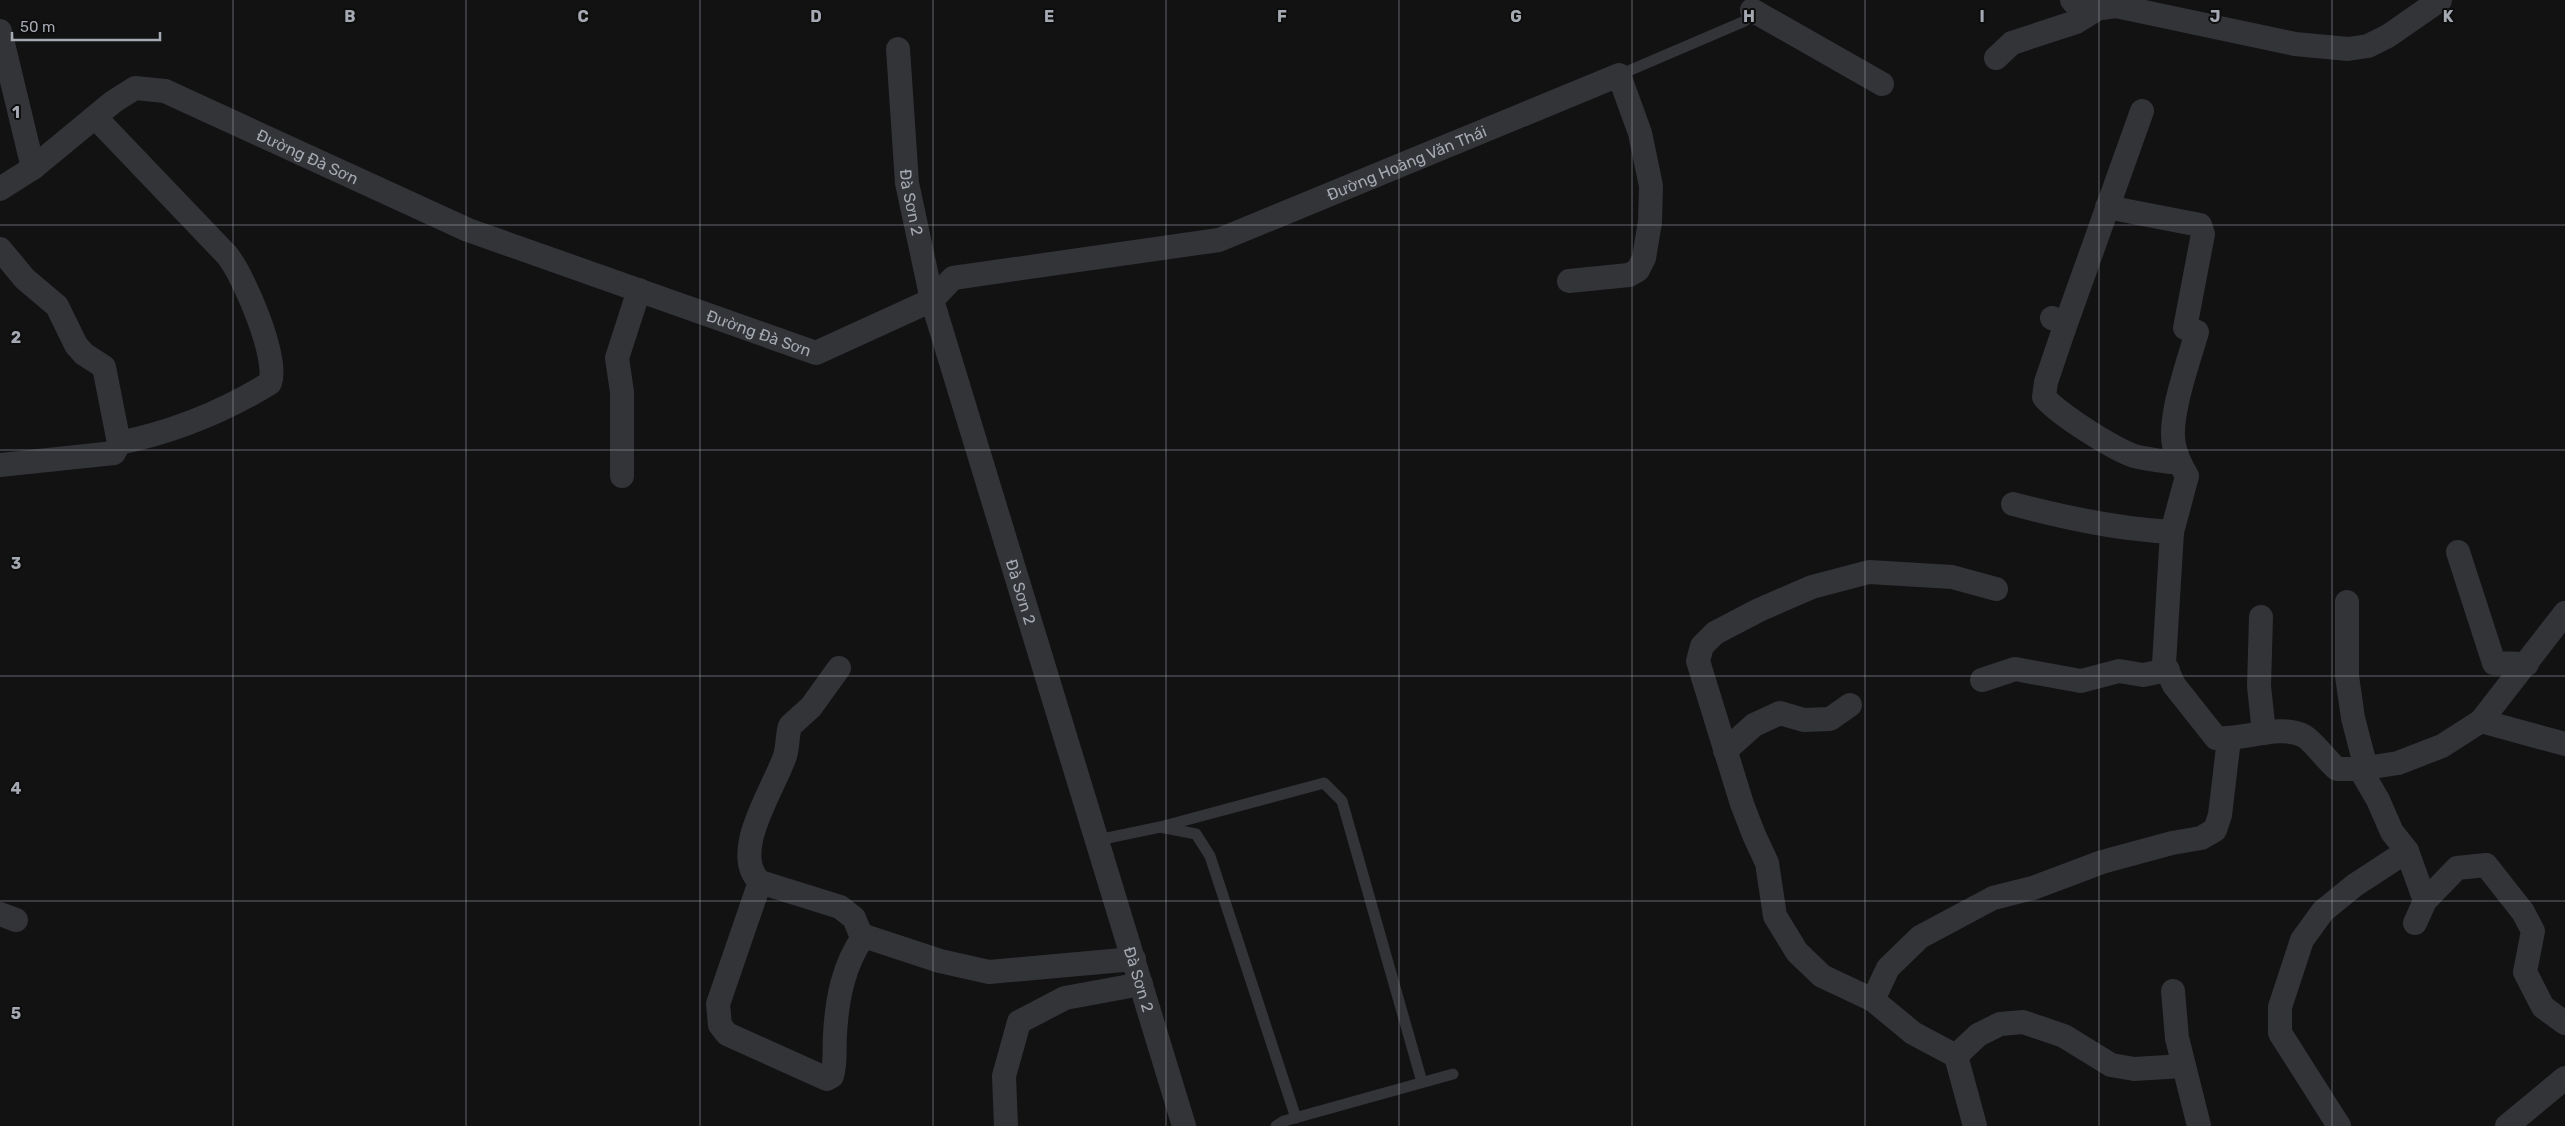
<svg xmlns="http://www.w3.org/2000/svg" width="2565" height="1126" font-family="Rubik,sans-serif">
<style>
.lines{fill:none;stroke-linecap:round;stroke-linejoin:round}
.lane{stroke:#333438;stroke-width:11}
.street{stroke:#333438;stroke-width:24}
.grid{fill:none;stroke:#a5a9b2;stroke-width:1;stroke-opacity:0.55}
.labels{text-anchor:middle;stroke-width:4;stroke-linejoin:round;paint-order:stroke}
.street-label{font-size:16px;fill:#a5a9b2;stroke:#0d0d0e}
.grid-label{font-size:16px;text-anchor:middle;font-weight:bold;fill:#a5a9b2;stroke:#0d0d0e;stroke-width:4;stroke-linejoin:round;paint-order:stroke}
</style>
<rect width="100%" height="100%" fill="#121213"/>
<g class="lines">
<path class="lane" d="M1619,75L1745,21L1752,8
M1160,827L1324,783L1342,801L1422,1082
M1098,840L1160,827L1196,834L1210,856L1296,1118
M1276,1126L1284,1121L1453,1074"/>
<g class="street">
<path d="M2072,0C2081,13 2102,8 2116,6L2295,44L2348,49L2368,46L2388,36L2440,0"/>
<path d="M1752,10L1882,84"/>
<path d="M0,31L33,168"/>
<path id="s1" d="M898,49L907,183L932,300L1184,1126"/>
<path d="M1996,58L2012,43L2076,22L2097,9"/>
<path d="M96,118L227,255C244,276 279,358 270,383C223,412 173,432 119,443"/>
<path id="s2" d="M0,189L33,168L113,102L135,88L165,91L468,230L816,353L932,300L953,278L1219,240L1619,75L1640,133L1651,186L1650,222L1644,258L1638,270L1629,275L1569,281"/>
<path d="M2107,207L2200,225L2203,234L2185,328L2197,332C2189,360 2168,417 2174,445C2176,456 2181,466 2187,476L2172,532L2164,664L2174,685L2216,738C2242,741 2280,723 2304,736C2314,742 2327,761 2337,769H2360L2378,800L2392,832L2407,851L2425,901"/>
<path d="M0,249L25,279L57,306L76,345L84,354L104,367L119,443L114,453L0,465"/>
<path d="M2052,318L2062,322L2064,329L2046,382L2044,397C2058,414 2112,448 2134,456C2148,460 2165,461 2180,463"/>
<path d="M2064,329L2142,111"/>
<path d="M622,476V392L617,358L639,290"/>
<path d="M2013,504C2066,518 2117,529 2172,532"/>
<path d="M2458,552L2494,663L2527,664"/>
<path d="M2347,602V676L2353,718L2366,768"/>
<path d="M2261,617L2259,686L2264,733"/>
<path d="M839,668L811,707L790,726C787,736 788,747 785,756C774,789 729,853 760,882L840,907L854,918L861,935L940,961L989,972L1134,959"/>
<path d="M1982,680L2015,669L2081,681L2119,671L2143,675L2168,670"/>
<path d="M2481,721L2565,744"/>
<path d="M1725,751L1754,725L1780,713L1804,720L1830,719L1850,705"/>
<path d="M2360,769L2398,763L2442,746L2481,721L2565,613"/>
<path d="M760,882L718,1004L720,1025L727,1034L827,1079L832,1076C836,1062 834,1049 835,1034C837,1000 843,965 864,936"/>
<path d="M0,914L16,920"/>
<path d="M2415,923L2425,901L2457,868L2486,865L2523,912L2533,931L2525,972L2543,1007L2565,1023"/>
<path d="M2173,991L2177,1038L2199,1126"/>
<path d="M1873,1000L1822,976L1797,952L1775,916L1767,863L1754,835L1742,804L1698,661L1702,646L1715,633L1759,610L1812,587L1869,572L1952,577L1996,589"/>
<path d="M1956,1056L1978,1035L2000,1024L2023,1022L2064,1036L2111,1065L2134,1069L2183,1066"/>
<path d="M1006,1126L1004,1076L1019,1022L1065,998L1141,984"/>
<path d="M1975,1126L1956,1056L1913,1033L1873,1000L1888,968L1920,937L1993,898L2033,888L2102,862L2172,843L2201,838L2215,830L2220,815L2229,739"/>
<path d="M2339,1126L2280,1033V1007L2302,940L2323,911L2355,885L2407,851"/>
<path d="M2507,1126L2565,1078"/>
</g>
</g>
<path class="grid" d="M233,0V1126M466,0V1126M700,0V1126M933,0V1126M1166,0V1126M1399,0V1126M1632,0V1126M1865,0V1126M2099,0V1126M2332,0V1126M0,225H2565M0,450H2565M0,676H2565M0,901H2565"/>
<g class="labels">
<g class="street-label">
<text dy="6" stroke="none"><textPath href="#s2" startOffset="356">Đường Đà Sơn</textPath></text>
<text dy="6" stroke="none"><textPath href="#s2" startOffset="1531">Đường Hoàng Văn Thái</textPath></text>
<text dy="6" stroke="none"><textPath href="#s1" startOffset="154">Đà Sơn 2</textPath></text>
<text dy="6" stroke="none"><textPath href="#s2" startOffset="841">Đường Đà Sơn</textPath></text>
<text dy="6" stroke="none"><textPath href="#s1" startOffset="559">Đà Sơn 2</textPath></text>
<text dy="6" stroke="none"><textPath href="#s1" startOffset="964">Đà Sơn 2</textPath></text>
</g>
</g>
<g class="grid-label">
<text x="350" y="22">B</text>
<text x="583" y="22">C</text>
<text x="816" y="22">D</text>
<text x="1049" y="22">E</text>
<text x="1282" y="22">F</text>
<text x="1516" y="22">G</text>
<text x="1749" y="22">H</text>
<text x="1982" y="22">I</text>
<text x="2215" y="22">J</text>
<text x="2448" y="22">K</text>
<text x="16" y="118">1</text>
<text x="16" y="343">2</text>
<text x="16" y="569">3</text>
<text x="16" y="794">4</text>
<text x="16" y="1019">5</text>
</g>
<path d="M12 32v8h148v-8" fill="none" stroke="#a5a9b2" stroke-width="2.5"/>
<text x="20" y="32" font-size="15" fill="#a5a9b2" stroke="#0d0d0e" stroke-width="4" paint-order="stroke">50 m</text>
</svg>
